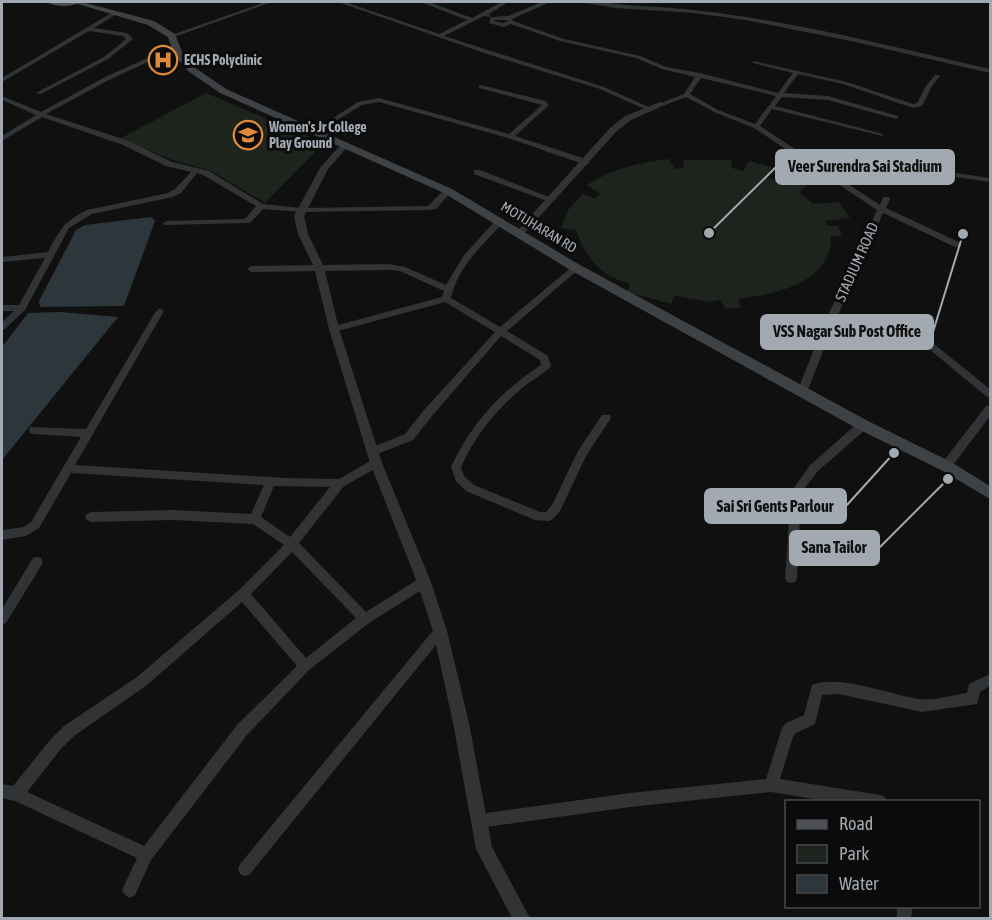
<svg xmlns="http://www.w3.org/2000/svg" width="992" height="920" font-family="'Asap Condensed',sans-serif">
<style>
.green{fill:#1d231d}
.water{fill:#2d363a}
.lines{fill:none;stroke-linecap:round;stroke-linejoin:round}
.minor{fill:#313335;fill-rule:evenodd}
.tertiary{fill:#313335;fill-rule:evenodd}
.secondary{fill:#3f4245;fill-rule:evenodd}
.primary{fill:#4d5054;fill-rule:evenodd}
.labels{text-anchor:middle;stroke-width:6;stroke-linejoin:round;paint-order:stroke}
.far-poi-label{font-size:14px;font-weight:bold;fill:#a2a9b0;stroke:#0b0b0c;text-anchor:start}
.far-street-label{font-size:14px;fill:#a2a9b0;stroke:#0b0b0c}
.street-label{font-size:15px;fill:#a2a9b0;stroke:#0b0b0c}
.leader{fill:none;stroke:#a2a9b0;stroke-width:2}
.callout-dot{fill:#a2a9b0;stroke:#0b0b0c;stroke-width:2}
.callout{fill:#a2a9b0;stroke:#a2a9b0;stroke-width:2}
.callout-label{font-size:16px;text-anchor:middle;font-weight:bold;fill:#111}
</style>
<rect width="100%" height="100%" fill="#101011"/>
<path class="green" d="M206,93L324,143L265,203L211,171L172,160L121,138Z
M669,159L675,169L684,168L683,160H731L732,168L743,171L749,161L772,167L767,177L780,182L788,177L807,186L799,192L813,204L839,202L850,218L825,221L828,226H838L842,236H831C833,283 773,295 738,299L741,307L725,309L721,300L710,302L675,296L671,304L627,292L630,284C601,276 585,258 576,230L561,228L568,210L583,194L595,198L600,194L587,185C613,168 639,163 669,159Z"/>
<path class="water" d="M151,217L155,221L124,306L40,307L39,301L76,230L85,225Z
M60,312L118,317L2,460V347L28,313Z"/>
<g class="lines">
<path class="minor" d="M265,2H272L174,37L169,36Z
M338,2H345L439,34L467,20L423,3V2H429L472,18L502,2H508L489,14L491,17L508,16L542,2H548V3L512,19L513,21L564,39L640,56L666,67L700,73L778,93L793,73L753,63V61L847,82L913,104L917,103L926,86L935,75H939L940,76L932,86L922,106L913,108L843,84L798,74L784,93L828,96L898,116L899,117L896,119L828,100L782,97L775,106L883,134V136L772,109L760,126L880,205L883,197H889L890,199L886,208L961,243V247H955L883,213L835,322L888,329L929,340L990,389V397H987L923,344L888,335L832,328L807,392L805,395H799L797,392L824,324L877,210L754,128L714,112L686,97L665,105H661V103L684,94L695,77L662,69L636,58L560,41L511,24L504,27L489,23L491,17L484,16L444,36L604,87L651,108V110L649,111L600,89L487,54ZM495,20H507L508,21L503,23L494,21ZM701,78L776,96L755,124L718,110L690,94Z
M580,2C599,0 620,5 639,6C758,11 875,43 990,69V73L851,41L745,20L694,13L615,8Z
M113,12L118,13L94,28L127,33L133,39L108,59L41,94L36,93L104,57L126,39L123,36L89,31L2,82V78Z
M174,46L177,48L176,49L109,80L46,114L129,141L172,162L209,171L263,204L302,208L428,206L445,189L452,191L436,209L428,210L302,212L263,209L250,223H247L164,225L163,223L167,221L245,219L256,206L203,175L197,173L181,193L173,197L92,214L69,228L25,310L5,329L2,330V322L14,311H2V305H19L45,258L2,262V257L48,252C60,230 63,222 87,210L168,193L175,189L191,172L166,166L123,145L42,117L2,141V136L36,115L2,100V96L41,112L105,77Z
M481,85L546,101L549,105L548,106L515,136L589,160V164H583L508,138L379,102L362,105L318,132L313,131L358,102L379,98L509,134L542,105L479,88V86Z
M474,170H480L554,199L553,201H547L474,174Z
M956,173L990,178V182L956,177Z
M497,219H503L504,221C484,245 458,265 451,298L500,327L573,266H579L580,268L507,331L548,356L551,366C543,375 530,381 521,389C495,411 475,436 461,467L464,476L474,485L540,512H546L552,505L578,451L602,415H610L611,418L586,456L560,511L553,519L549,521L535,520L466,491L456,481L451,467C471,424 501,391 541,365L540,360L501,336L432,416L413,440L372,456L368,455L367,452L368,449L405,434L424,410L495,332L445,302L334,332L331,331L329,329L331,327L442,297L444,291L400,271L389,270L251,272L247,269L251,266L389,264L405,267L446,285L464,255Z
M160,308L164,311L75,465L285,478L339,479L372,460H380L381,463L380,466L344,486L299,543L366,612L420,578L424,577L428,578L430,582L428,586L369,623L309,670L247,735L151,860L135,895L130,898L125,895L122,890L137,858L15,801L2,798V784L13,786L50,740L64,726L137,677L239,590L284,545L253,524L173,520L91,522L87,520L85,517L87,514L91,512L173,510L251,514L264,485L71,473L39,528L26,536L2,540V530L24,527L31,522L81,437L34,434L30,433L29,430L30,427L86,429L156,311ZM274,486L330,487L290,537L261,517ZM292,552L356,618L306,658L251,594ZM242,602L297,666L237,725L144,846L27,792L60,750L74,736L147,685Z
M990,405V416L950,469H942L941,466L942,463L986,406Z
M863,421L867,422L868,425L867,428L818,471L801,493L797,578L795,582L791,583L787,582L785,578L791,492L810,465L859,422Z
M37,557L41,558L43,562L41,566L6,623L2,624V609L33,558Z
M440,625L444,627L446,631L444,635L250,874L245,876L240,874L238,869L240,864L436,627Z
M990,674V686L980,692L977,704L922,712L839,694L822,695L815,724L796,733L793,737L780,779L880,795L885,797L887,802H832L771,792L630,807L479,828L474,826L472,821L474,816L479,814L630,793L766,779L782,728L786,723L804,715L812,685C839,674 891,695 919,699C934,701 952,695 967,693L969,684Z
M897,906H913L911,918H897Z"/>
<path class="tertiary" d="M660,102L667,104L631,120L616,132L523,235H517V231L610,128L625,116Z
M342,143L349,145L328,169L304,216L308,234L324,267L339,329L382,463L431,582L447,631L469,723L492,847L530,918H512L476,849L453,723L433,631L417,582L370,463L329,329L314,267L298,234L294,216L320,168Z"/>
<path class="secondary" d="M71,2H82L154,21L175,34L183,54L194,67L226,89L452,189L580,265L868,421L951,462L990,486V499L941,470L858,429L572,271L444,193L220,93L188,71L174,54L168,37L148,25Z"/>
<path class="primary" d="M47,2H81C74,7 54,7 47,2Z"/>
</g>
<defs>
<g id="hospital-ring" transform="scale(1.5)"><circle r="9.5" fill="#0b0b0c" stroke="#df893a" stroke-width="1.5"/><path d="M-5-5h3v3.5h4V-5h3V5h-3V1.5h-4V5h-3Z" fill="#df893a"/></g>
<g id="university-ring" transform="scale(1.5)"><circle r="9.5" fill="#0b0b0c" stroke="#df893a" stroke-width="1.5"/><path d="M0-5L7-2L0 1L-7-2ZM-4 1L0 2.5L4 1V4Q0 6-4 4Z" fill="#df893a"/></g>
</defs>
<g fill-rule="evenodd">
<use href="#hospital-ring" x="163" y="60"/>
<use href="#university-ring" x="248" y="135"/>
</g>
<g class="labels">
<g class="far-poi-label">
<text x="184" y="65">ECHS Polyclinic</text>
<text x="269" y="132">Women's Jr College<tspan x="269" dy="16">Play Ground</tspan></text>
</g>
<g class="far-street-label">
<text transform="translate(539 227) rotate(31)" y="5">MOTIJHARAN RD</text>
</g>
<g class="street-label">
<text transform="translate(857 262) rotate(-66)" y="5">STADIUM ROAD</text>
</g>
</g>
<path class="leader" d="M709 233L776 167M963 234L933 332M894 453L846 506M948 479L879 548"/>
<g class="callout-dot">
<circle cx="709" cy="233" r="6"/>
<circle cx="963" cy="234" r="6"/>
<circle cx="894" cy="453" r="6"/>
<circle cx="948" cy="479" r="6"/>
</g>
<g class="callout">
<rect x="776" y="150" width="178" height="34" rx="6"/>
<rect x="761" y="315" width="172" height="34" rx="6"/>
<rect x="705" y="489" width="141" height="34" rx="6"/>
<rect x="790" y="531" width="89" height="34" rx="6"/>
</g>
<g class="callout-label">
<text x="865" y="172">Veer Surendra Sai Stadium</text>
<text x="847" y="337">VSS Nagar Sub Post Office</text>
<text x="775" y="512">Sai Sri Gents Parlour</text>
<text x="834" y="553">Sana Tailor</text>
</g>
<rect width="992" height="920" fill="none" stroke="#a2a9b0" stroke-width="6"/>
<rect x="785" y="800" width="195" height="108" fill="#0b0b0c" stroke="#474a4e" stroke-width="1.5"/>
<rect x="797" y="820" width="30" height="9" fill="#4d5054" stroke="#474a4e" stroke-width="1.5"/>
<text x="839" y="830" font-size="18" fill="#a2a9b0">Road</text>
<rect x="797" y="845" width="30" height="18" fill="#1d231d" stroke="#474a4e" stroke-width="1.5"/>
<text x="839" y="860" font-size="18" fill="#a2a9b0">Park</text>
<rect x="797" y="875" width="30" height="18" fill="#2d363a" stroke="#474a4e" stroke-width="1.5"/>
<text x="839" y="890" font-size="18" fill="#a2a9b0">Water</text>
</svg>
